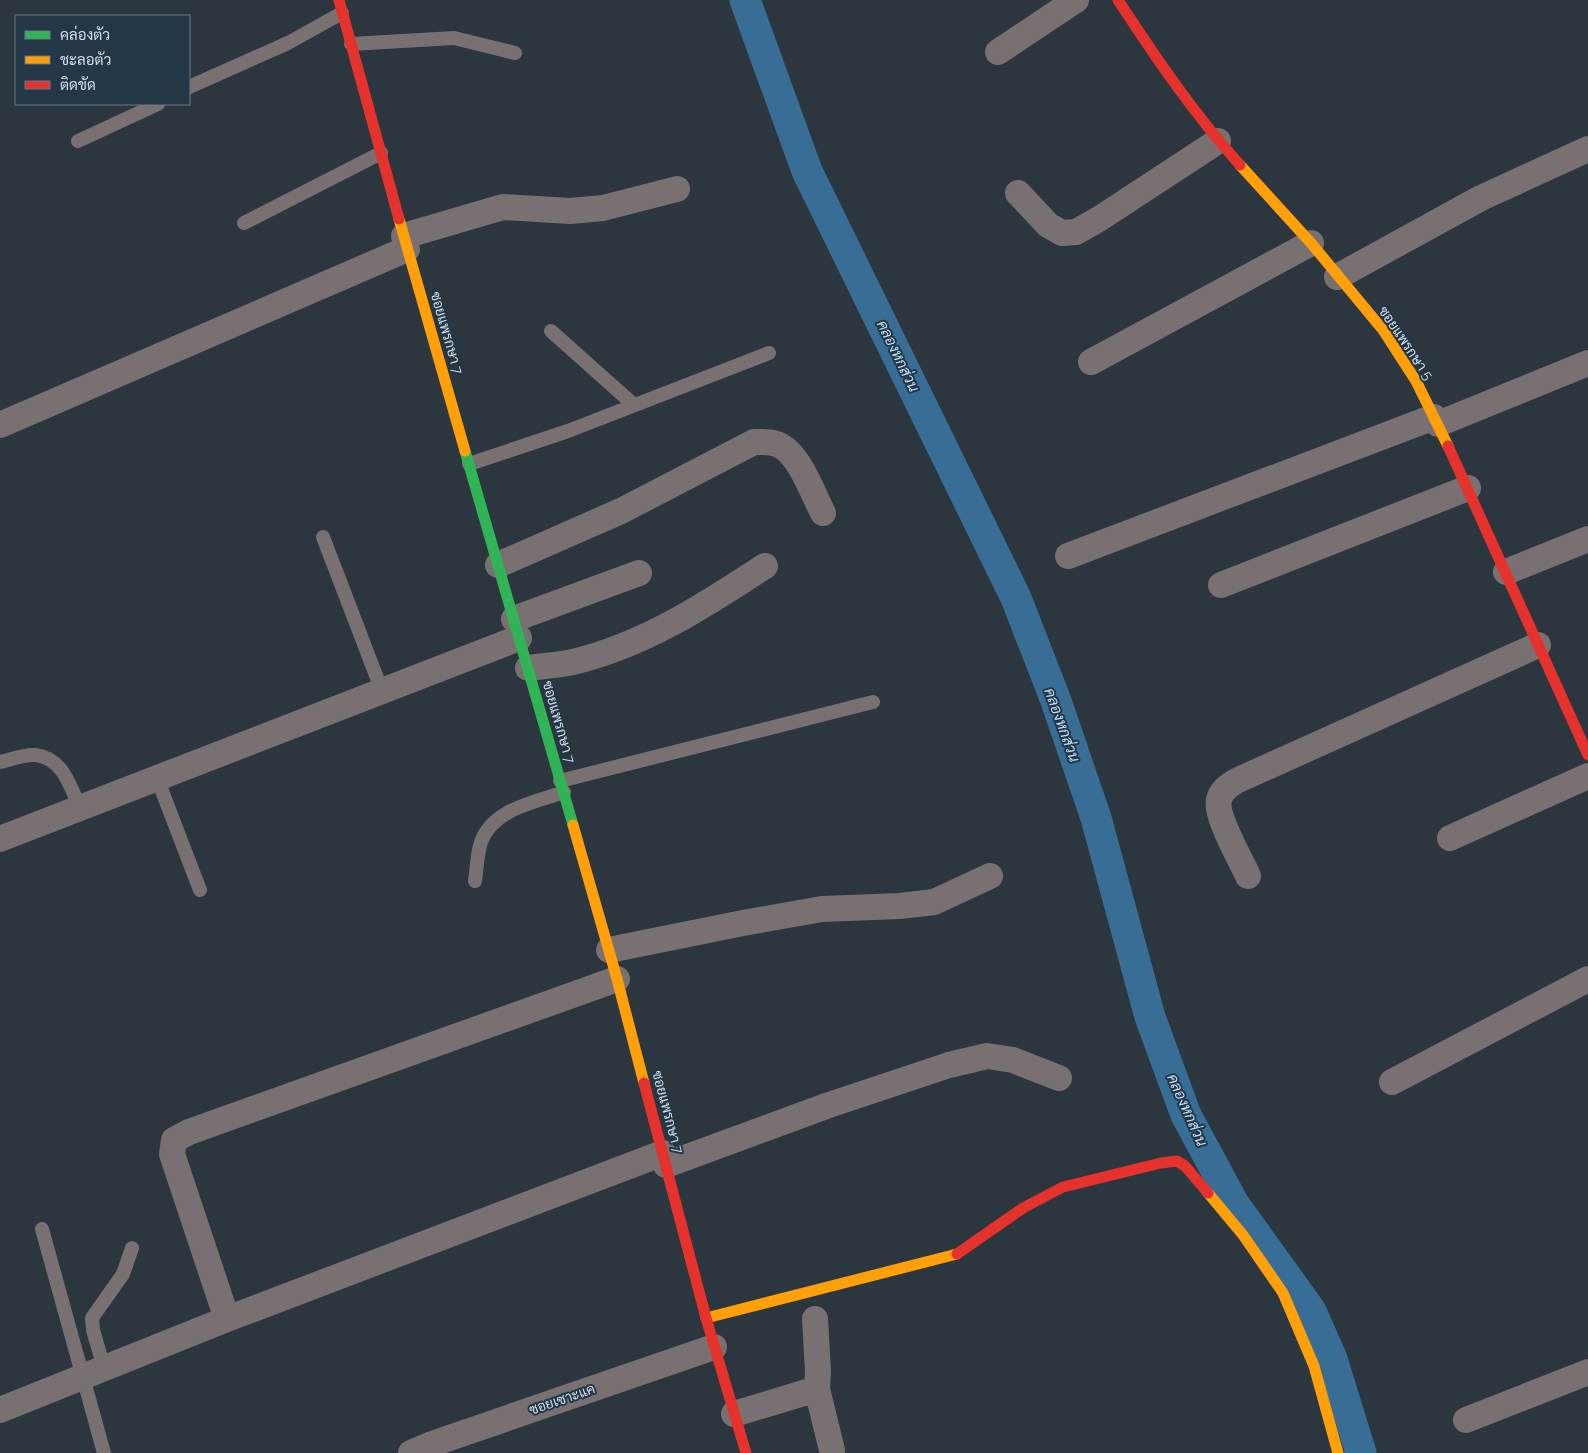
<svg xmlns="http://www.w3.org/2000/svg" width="1588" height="1453" font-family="Raleway,Sarabun,sans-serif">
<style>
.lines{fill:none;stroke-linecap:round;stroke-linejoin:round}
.canal{stroke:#386d96;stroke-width:31}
.lane{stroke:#797171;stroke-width:14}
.street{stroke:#797171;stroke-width:26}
.fast{stroke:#30b455;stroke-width:11}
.slow{stroke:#ff9f0a;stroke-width:11}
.jam{stroke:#e5322d;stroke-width:11}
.labels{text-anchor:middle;stroke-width:4;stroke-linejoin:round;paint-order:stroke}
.street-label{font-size:14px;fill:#d3dfea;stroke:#233747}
.water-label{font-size:15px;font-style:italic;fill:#c0dffa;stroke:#233747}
</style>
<rect width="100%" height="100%" fill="#2b363f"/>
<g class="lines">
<path class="canal" d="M745,0L807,171L1016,598L1056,701L1096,818L1150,1017L1186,1115L1234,1204L1311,1311L1332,1359L1361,1453"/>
<path class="lane" d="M351,44L454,38L515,53
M189,87L288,43L342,13
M78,141L158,104
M244,223L381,153
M551,331L634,405
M469,464L568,431L769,353
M323,537L382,691
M0,762C10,760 24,754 35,755C63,758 70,786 80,808
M157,778L200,890
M560,781L873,702
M475,881C477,868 477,854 481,842C493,809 533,803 564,792
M42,1229L104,1453
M104,1368L93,1330L92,1318L123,1274L132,1248"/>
<path class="street" d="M998,52L1076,0
M1018,193L1048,225L1062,233L1076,232L1099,219L1218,141
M404,236L503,207L570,211L603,208L677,189
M1337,277L1481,198L1588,149
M1091,362L1311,243
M1438,424L1588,363
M0,425L407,249
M1068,556L1434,417
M498,565L621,511L754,442C763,442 773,441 781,446C800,456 813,494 823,513
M1506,572L1588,539
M1221,585L1468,488
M514,619L639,573
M528,668C543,666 559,665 573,662C645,645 705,605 765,566
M1450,838L1588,776
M0,839L519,638
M1248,876C1241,860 1215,816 1219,800C1221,790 1229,786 1236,781L1538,645
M609,950L743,923L822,909L900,906L934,902L990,876
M1392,1082L1588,979
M666,1165L829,1105L949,1065L987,1056L1013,1060L1059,1078
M227,1319L172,1154L174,1140L189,1132L617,979
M817,1389L832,1450
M0,1410L227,1319L663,1153
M734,1414L817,1389L818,1371L815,1319
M1466,1420L1588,1372
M411,1453L432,1444L714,1347"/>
<path class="fast" d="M465,451L573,825"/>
<path class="slow" d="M1240,165L1311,243L1383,330L1416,381L1448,446
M399,219L465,451
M573,825L617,979L644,1083
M1208,1193L1243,1235L1283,1293L1314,1366L1338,1453
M706,1318L957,1254"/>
<path class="jam" d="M339,0L399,219
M1118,0C1156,58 1194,114 1240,165
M1448,446L1588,755
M644,1083L706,1318L746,1453
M957,1254L1023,1208L1063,1187L1161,1163L1177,1161L1185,1166L1208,1193"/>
</g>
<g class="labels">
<g class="street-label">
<text transform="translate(447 333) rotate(74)" y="5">ซอยแพรกษา 7</text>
<text transform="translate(1406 343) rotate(56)" y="5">ซอยแพรกษา 5</text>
<text transform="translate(559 722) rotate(74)" y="5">ซอยแพรกษา 7</text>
<text transform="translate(668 1112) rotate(75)" y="5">ซอยแพรกษา 7</text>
<text transform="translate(562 1399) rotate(-19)" y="5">ซอยเซาะแค</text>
</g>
<g class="water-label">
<text transform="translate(898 356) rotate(64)" y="5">คลองหกส่วน</text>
<text transform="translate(1062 725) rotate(70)" y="5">คลองหกส่วน</text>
<text transform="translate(1187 1110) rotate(66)" y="5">คลองหกส่วน</text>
</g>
</g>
<rect x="15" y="15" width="175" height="90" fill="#233747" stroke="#697a88"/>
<rect x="25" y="31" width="25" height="8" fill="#30b455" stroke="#697a88"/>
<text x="60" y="40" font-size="15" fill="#d3dfea">คล่องตัว</text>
<rect x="25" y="56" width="25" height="8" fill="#ff9f0a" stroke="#697a88"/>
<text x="60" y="65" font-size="15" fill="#d3dfea">ชะลอตัว</text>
<rect x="25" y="81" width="25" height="8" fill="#e5322d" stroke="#697a88"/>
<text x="60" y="90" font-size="15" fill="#d3dfea">ติดขัด</text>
</svg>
